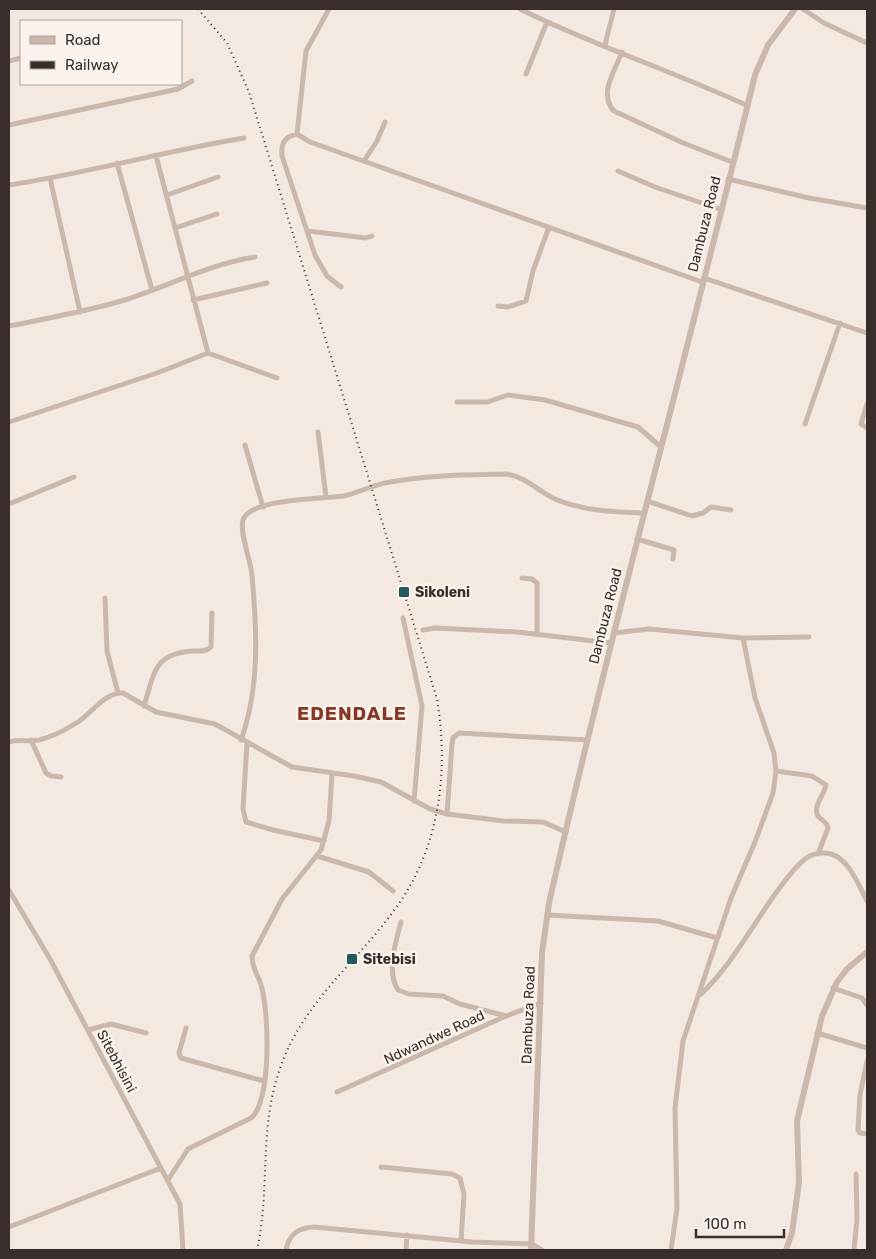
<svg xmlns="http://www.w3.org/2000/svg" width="876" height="1259" font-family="Rubik,sans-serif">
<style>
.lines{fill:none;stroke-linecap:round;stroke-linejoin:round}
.minor{stroke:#cbb8ac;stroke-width:5}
.tertiary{stroke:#cbb8ac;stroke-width:6}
.rail{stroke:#392e2b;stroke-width:2;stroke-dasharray:1 4;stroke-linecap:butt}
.poi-dot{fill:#205a5a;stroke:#faf3ed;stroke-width:2}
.labels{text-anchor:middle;stroke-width:5;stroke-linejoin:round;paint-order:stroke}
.street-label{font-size:14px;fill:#392e2b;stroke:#faf3ed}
.poi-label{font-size:14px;font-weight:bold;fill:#392e2b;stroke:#faf3ed;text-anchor:start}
.district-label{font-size:19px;font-weight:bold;letter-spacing:1px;fill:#873725;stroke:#faf3ed}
</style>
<rect width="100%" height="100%" fill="#f3e9e0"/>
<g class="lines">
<path class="minor" d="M329,9L306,51L297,134L310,142L341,153L702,282
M520,9C594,46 673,71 748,106
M803,9L824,23L867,43
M605,45L614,9
M622,52C615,71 598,94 614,111L681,142L732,162
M9,61L21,58
M526,74L547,22
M9,125L178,89L192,81
M297,134C284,137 281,143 282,156L315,255L327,276L341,287
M156,156L208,353
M364,161L377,141L385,122
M117,163L152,290
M618,171L655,187L722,210
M50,178L80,312
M728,179L809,198L867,208
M9,185C88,173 165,151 244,138
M167,195L218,177
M175,228L217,214
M308,231L366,238L372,236
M704,278L867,333
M193,300L267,283
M498,306L508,307L526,301L533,271L549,227
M9,326C49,318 89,311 128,299C171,285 210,264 255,257
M457,402H487L508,395L545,400L638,427L661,447
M867,404L861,424L867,428
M9,422L157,373L208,353L277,378
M805,424L840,323
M318,432L326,497
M245,445L263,507
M647,501L692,516L703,513L711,507L731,510
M9,504L74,477
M637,539L674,550L673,559
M522,578L532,579L537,583V633
M105,598L107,651L118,693
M403,618L422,706L414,801
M423,630L435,628L517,632L611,643
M614,633L649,629L743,638L809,637
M144,706C154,675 153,653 193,651C199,651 206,652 211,647L212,613
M31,740L46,773L51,776L61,777
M241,740C260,687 257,631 252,575C251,561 239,532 243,520C250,498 323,499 343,496C359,493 374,484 390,482C428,475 469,475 507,474C526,477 538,491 555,499C583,511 614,512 643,513
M9,742C19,739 29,742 39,740C52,737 67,729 78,722C92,713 105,692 123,693L156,712L215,724L292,767L354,776L381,782L430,809L447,814L504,821L543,822L566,832
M247,743L243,809L246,822L273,830L324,841
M776,771L812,776L826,785C825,794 812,807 818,816C822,821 827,822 828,828L818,854
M447,814L452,744L453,738L459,733L588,740
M317,856L369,872L393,891
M9,890L50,959L180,1204L183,1250
M547,915L658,921L717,938
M401,922C396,941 386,972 398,990L409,994L443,996L460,1004L506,1016
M833,988L862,998L867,1005
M700,995C729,968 750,930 773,897C783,884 792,869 805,859C812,854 822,852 831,854C849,859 859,886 867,901
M186,1028L179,1053L181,1058L264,1081
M88,1030L111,1024L146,1033
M817,1033L867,1048
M867,1061L860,1095L858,1130L860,1133L867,1134
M337,1092L506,1016L541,1003
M381,1167L452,1174L460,1178L464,1194L461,1241
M168,1180L188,1149L251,1118C272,1101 269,1010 261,985C258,974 252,969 252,956L282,899L321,850L329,821L332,774
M9,1227L161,1168
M286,1250C289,1234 298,1228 314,1227L472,1242L532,1244L542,1250
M406,1250L407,1235
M671,1250L677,1208L675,1108L683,1041L731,898L755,842L773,793L776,771L774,753L755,698L743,638
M854,1250L857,1219L856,1174"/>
<path class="tertiary" d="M531,1250L542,953L549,903C612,626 688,352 755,75L768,45L795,9
M786,1250L792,1233L799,1182L797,1121L822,1016L837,982L847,969L867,952"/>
<path class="rail" d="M198,9L227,43L249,92L437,699C449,771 440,848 395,909C360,958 311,996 286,1053C256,1122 272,1181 257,1250"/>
</g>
<g class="poi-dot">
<rect x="398" y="586" width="12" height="12" rx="2.5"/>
<rect x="346" y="953" width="12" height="12" rx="2.5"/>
</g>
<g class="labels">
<g class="street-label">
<text transform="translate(704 224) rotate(-76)" y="5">Dambuza Road</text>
<text transform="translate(605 616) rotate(-76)" y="5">Dambuza Road</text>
<text transform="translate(528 1015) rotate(-88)" y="5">Dambuza Road</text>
<text transform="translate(434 1037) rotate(-25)" y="5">Ndwandwe Road</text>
<text transform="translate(117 1061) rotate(62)" y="5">Sitebhisini</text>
</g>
<g class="poi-label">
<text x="415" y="597">Sikoleni</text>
<text x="363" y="964">Sitebisi</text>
</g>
<g class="district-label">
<text x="352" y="720">EDENDALE</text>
</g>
</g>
<rect width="876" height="1259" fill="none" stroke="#392e2b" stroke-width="20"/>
<rect x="20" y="20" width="162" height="65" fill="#faf3ed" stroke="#ada49f"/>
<rect x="30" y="36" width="25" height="8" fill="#cbb8ac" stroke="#ada49f"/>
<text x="65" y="45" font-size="15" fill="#392e2b">Road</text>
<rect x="30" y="61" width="25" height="8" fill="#392e2b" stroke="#ada49f"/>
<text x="65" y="70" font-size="15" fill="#392e2b">Railway</text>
<path d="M696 1229v8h88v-8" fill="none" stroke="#392e2b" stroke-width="2.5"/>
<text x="704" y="1229" font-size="15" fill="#392e2b" stroke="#faf3ed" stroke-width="4" paint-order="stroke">100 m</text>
</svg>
